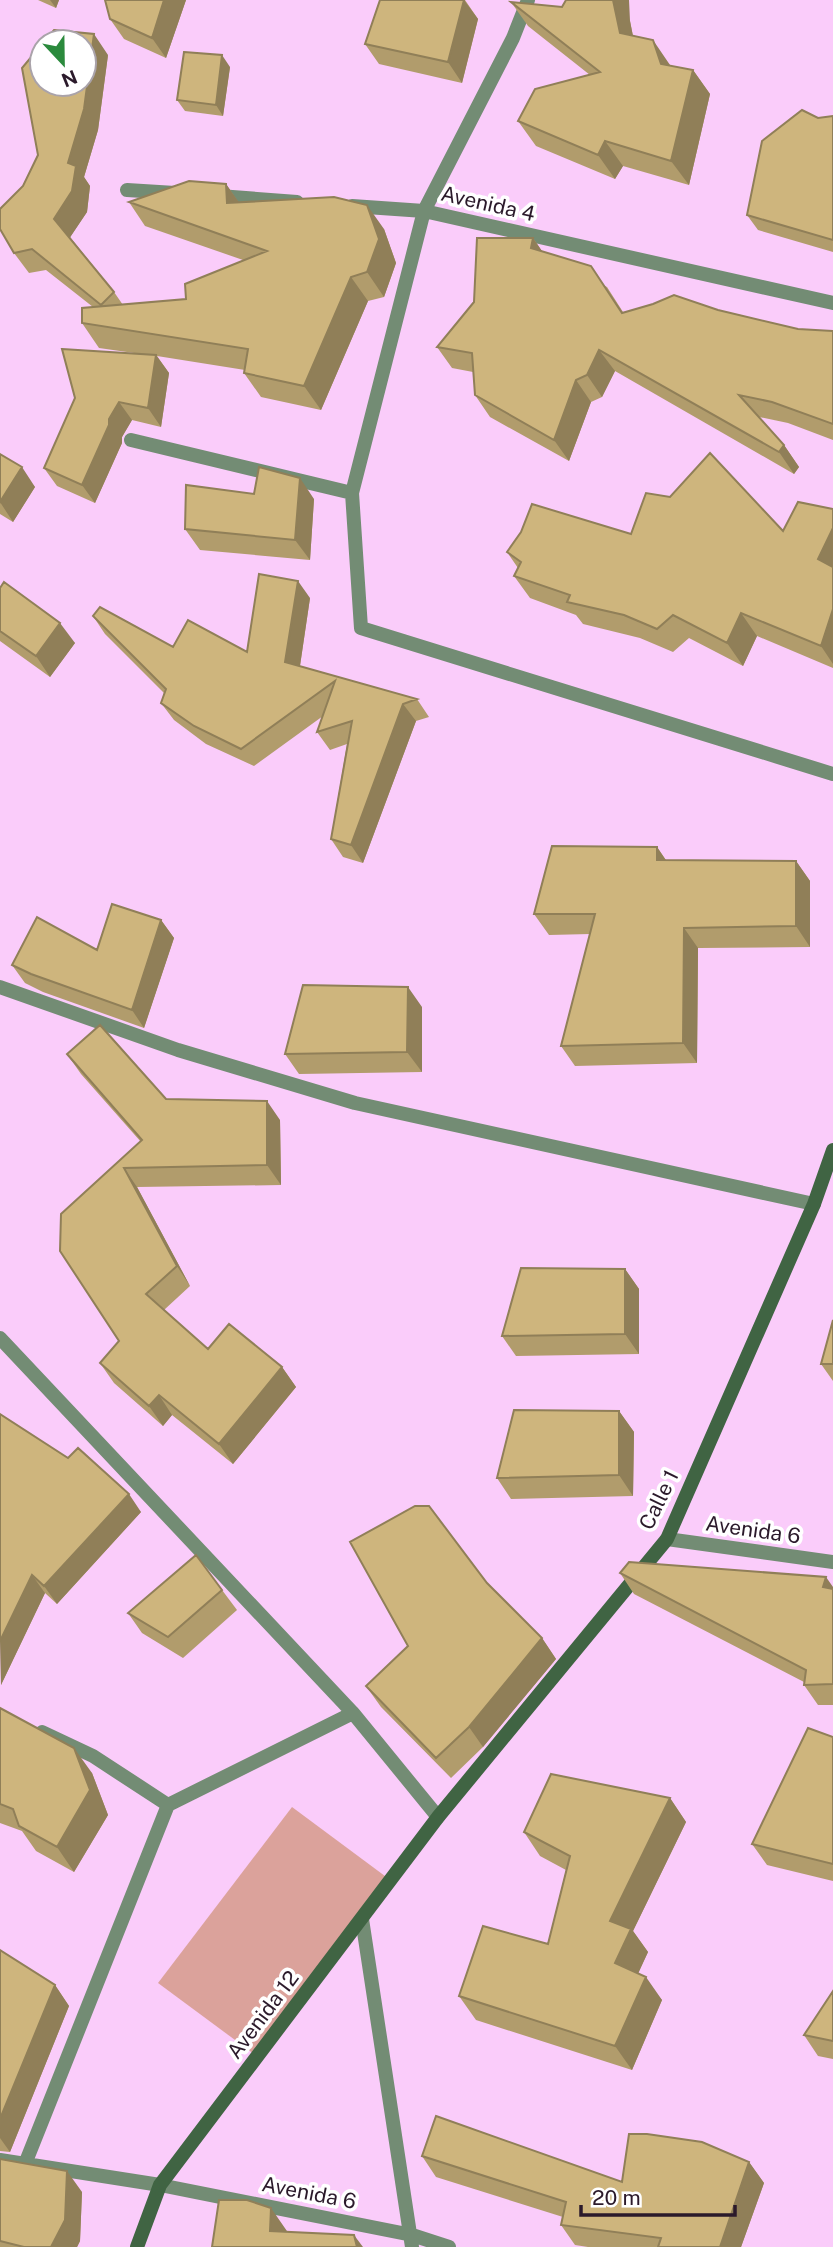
<svg xmlns="http://www.w3.org/2000/svg" width="833" height="2247" font-family="'Public Sans',sans-serif">
<style>
.green{fill:#dba29b}
.lines{fill:none;stroke-linecap:round;stroke-linejoin:round}
.street{stroke:#738c74;stroke-width:14}
.secondary{stroke:#406443;stroke-width:14}
.wall{fill:#b19c6c}
.shaded-wall{fill:#907f58}
.building{fill:#ceb57d;stroke:#907f58;stroke-width:2}
.labels{text-anchor:middle;stroke-width:7;stroke-linejoin:round;paint-order:stroke}
.street-label{font-size:21px;fill:#2b1a2b;stroke:#fff}
</style>
<rect width="100%" height="100%" fill="#faccfa"/>
<path class="green" d="M292,1807L393,1882L258,2057L158,1983Z"/>
<g class="lines">
<path class="street" d="M528,0L513,38L424,211L352,493L361,628L833,774
M127,190L175,193
M219,196L297,202
M352,206L424,211L833,303
M131,440L352,493
M0,987L178,1050L355,1103L814,1204
M0,1338L353,1713L438,1817
M667,1539L833,1562
M42,1732L93,1756L168,1805
M362,1919L412,2247
M0,2160L160,2185L412,2235L449,2247
M25,2164L168,1805L353,1713"/>
<path class="secondary" d="M137,2247L160,2185L438,1817L667,1539L814,1204L833,1150"/>
</g>
<path class="wall" d="M38,0H59L56,8Z
M105,0H186L166,58L124,39L110,19Z
M380,0H465L478,19L462,83L379,64L365,44Z
M511,2L562,7L630,21L633,36L670,66L693,70L710,94L689,185L623,166L615,179L536,146L518,121L590,75L528,26Z
M108,55L98,130L84,177L90,186L87,212L70,237L114,292L123,305L186,299L243,260L145,226L129,202L226,184L239,203L384,229L396,263L384,297L368,301L321,410L261,397L244,373L245,370L157,356L169,373L161,427L132,420L122,437V443L95,503L57,486L44,468L141,354L99,348L82,323L93,307L46,270L29,273L14,253L23,186Z
M230,67L223,116L185,111L177,100Z
M833,116V252L758,230L747,215L818,118Z
M533,238L542,251L607,287L623,312L718,310L798,329L833,331V440L788,423L759,417L784,445L799,467L794,474L615,371L602,397L591,402L569,461L490,417L475,395L473,372L452,368L437,347Z
M0,454L35,487L13,522L0,514Z
M254,494L314,499L310,560L200,550L185,529Z
M833,509V668L757,636L743,666L689,638L673,652L640,638L583,624L576,615L530,598L514,576L518,568L507,552L631,534L783,531Z
M0,588L75,643L50,677L0,641Z
M310,598L300,666L417,699L429,717L416,721L363,863L343,857L331,839L347,744L330,750L317,732L323,716L254,766L206,744L174,720L161,703L164,693L105,634L93,616L173,647L247,652Z
M657,847L666,860L796,861L810,881V947L698,948L697,1063L575,1066L561,1046L590,934L549,935L534,914Z
M161,920L174,938L144,1028L43,992L25,983L12,965L97,950Z
M422,1007V1072L299,1074L285,1054Z
M67,1054L166,1099L280,1120L281,1185L137,1187L190,1286L164,1310L208,1349L282,1367L296,1387L233,1464L172,1415L163,1426L114,1383L100,1363L119,1341L61,1214L141,1142L81,1074Z
M625,1269L639,1289V1354L516,1356L502,1336Z
M833,1320V1381L821,1364Z
M619,1411L634,1432L633,1496L511,1499L497,1478Z
M0,1414L141,1512L57,1604L45,1593L1,1685Z
M620,1573L833,1587V1705H818L804,1685V1682L634,1594Z
M487,1583L542,1638L556,1659L483,1747L451,1778L381,1707L366,1686Z
M222,1590L237,1610L183,1658L142,1633L128,1613Z
M0,1708L92,1773L108,1815L74,1872L36,1851L22,1831L0,1823Z
M833,1737V1881L767,1865L752,1844Z
M670,1798L686,1822L633,1931L648,1952L638,1973L662,2000L632,2070L476,2020L459,1996L548,1944L566,1870L540,1856L524,1832Z
M0,1950L55,1985L69,2006L10,2152L0,2151Z
M833,1991V2059L818,2056L804,2035Z
M422,2156L622,2182L749,2162L764,2183L741,2247H588L575,2245L561,2225L563,2217L436,2177Z
M0,2159L82,2192L80,2241L77,2247H0Z"/>
<path class="shaded-wall" d="M50,0H59L56,8Z
M164,0H186L166,58L152,38Z
M464,0L478,19L462,83L448,62Z
M613,0H629L630,21L637,57L620,33Z
M94,34L108,55L98,130L84,177L90,186L87,212L69,239L54,219L68,163Z
M653,40L670,65L678,89L661,64Z
M222,55L230,67L223,116L216,105Z
M693,70L710,94L689,185L671,161Z
M605,141L623,166L615,179L598,155Z
M226,184L243,208L227,203Z
M367,205L384,229L396,263L384,297L367,272Z
M533,238L548,260L531,248Z
M351,277L368,301L321,410L304,386Z
M599,350L615,371L602,397L587,375Z
M156,355L169,373L161,427L148,408Z
M576,380L591,402L569,461L554,440Z
M119,402L132,420L122,437V443L95,503L82,485L109,419Z
M784,445L799,467L794,474L779,452Z
M22,467L35,487L13,522L0,502Z
M300,478L314,499L310,560L295,540Z
M833,528V580L818,559Z
M298,581L310,598L298,679L285,662Z
M833,609V664L821,646Z
M741,613L757,636L743,666L727,643Z
M60,623L75,643L50,677L36,656Z
M403,704L416,721L363,863L351,845Z
M657,847L671,868L657,860Z
M796,861L810,881V947L796,926Z
M161,920L174,938L144,1028L132,1010Z
M684,928L698,948L697,1063L683,1043Z
M408,987L422,1007V1072L407,1052Z
M267,1101L280,1120L281,1185L267,1165Z
M124,1168L137,1187L190,1286L177,1266Z
M625,1269L639,1289V1354L625,1334Z
M282,1367L296,1387L233,1464L219,1444Z
M159,1395L172,1415L163,1426L149,1406Z
M619,1411L634,1432L633,1496L619,1475Z
M129,1494L141,1512L57,1604L44,1586Z
M32,1575L45,1593L1,1685L0,1641Z
M826,1577L833,1587V1602L823,1587Z
M542,1638L556,1659L483,1747L469,1727Z
M74,1748L92,1773L108,1815L74,1872L57,1847Z
M670,1798L686,1822L633,1931L648,1952L632,1987L615,1963L610,1921Z
M646,1977L662,2000L632,2070L615,2046Z
M55,1985L69,2006L10,2152L0,2138V2119Z
M749,2162L764,2183L741,2247H720Z
M67,2171L82,2192L80,2241L77,2247H51Z
M271,2208L289,2234L270,2231Z
M354,2235L363,2247H357Z"/>
<path class="building" d="M105,0H164L152,38L110,19Z
M380,0H464L448,62L365,44Z
M566,0H613L620,33L653,40L661,64L693,70L671,161L605,141L598,155L518,121L535,89L600,72L511,2L562,7Z
M54,30L94,34L84,109L68,163L76,166L72,191L54,219L114,292L101,305L32,249L14,253L0,229V209L23,186L38,155L22,68L42,44V84H84V42H44Z
M184,52L222,55L216,105L177,100Z
M802,110L818,118L833,116V240L747,215L762,141Z
M189,181L226,184L227,203L334,197L367,205L379,239L367,272L351,277L304,386L244,373L248,349L82,323V308L186,299L185,284L267,251L129,202Z
M477,238H533L531,248L591,266L622,313L653,304L674,295L718,310L798,329L833,331V424L772,402L739,395L784,445L779,452L599,350L587,375L576,380L554,440L475,395L472,353L437,347L474,302Z
M62,349L156,355L148,408L119,402L109,419V425L82,485L44,468L75,398Z
M710,453L783,531L798,502L833,509V528L818,559L833,567V609L821,646L741,613L727,643L673,615L657,629L624,615L567,602L570,595L514,576L521,562L507,552L521,532L532,504L631,534L646,493L670,497Z
M0,454L22,467L0,502Z
M259,467L300,478L295,540L185,529L186,485L254,494Z
M259,574L298,581L285,662L417,699L403,704L351,845L331,839L352,721L317,732L335,681L241,749L194,726L161,703L166,689L93,616L100,607L173,647L188,620L247,652Z
M4,582L60,623L36,656L0,631V588Z
M552,846L657,847V860L796,861V926L684,928L683,1043L561,1046L595,914H534Z
M112,904L161,920L132,1010L31,974L12,965L37,917L97,950Z
M303,985L408,987L407,1052L285,1054Z
M100,1025L166,1099L267,1101V1165L124,1168L177,1266L146,1294L208,1349L229,1324L282,1367L219,1444L159,1395L149,1406L100,1363L119,1341L60,1251L61,1214L142,1140L67,1054Z
M521,1268L625,1269V1334L502,1336Z
M833,1320V1364H821Z
M514,1410L619,1411V1475L497,1478Z
M0,1414L68,1458L78,1448L129,1494L44,1586L32,1575L0,1641Z
M415,1506H429L487,1583L542,1638L469,1727L436,1758L366,1686L408,1646L350,1542Z
M196,1555L222,1590L168,1637L128,1613Z
M629,1562L826,1577L823,1587L833,1589V1684L804,1685L806,1670L620,1573Z
M0,1708L74,1748L90,1790L57,1847L19,1826L13,1809L0,1804Z
M808,1728L833,1737V1864L752,1844Z
M551,1774L670,1798L610,1921L631,1929L615,1963L646,1977L615,2046L459,1996L483,1926L548,1944L570,1856L524,1832Z
M0,1950L55,1985L0,2119Z
M833,1991V2041L804,2035Z
M436,2116L622,2182L629,2134H647L702,2142L749,2162L720,2247H658L661,2238L561,2225L566,2202L422,2156Z
M0,2159L67,2171L65,2220L51,2247H24L0,2241Z
M219,2200H247L271,2208L270,2231L354,2235L357,2247H212Z"/>
<g class="labels">
<g class="street-label">
<text transform="translate(488 204) rotate(13)" y="7">Avenida 4</text>
<text transform="translate(659 1500) rotate(-64)" y="7">Calle 1</text>
<text transform="translate(753 1530) rotate(8)" y="7">Avenida 6</text>
<text transform="translate(263 2015) rotate(-53)" y="7">Avenida 12</text>
<text transform="translate(309 2193) rotate(11)" y="7">Avenida 6</text>
</g>
</g>
<g transform="translate(63 63) rotate(158)"><circle r="33" fill="#ffffff" stroke="#aaa3aa" stroke-width="2"/>
<path d="M0-5L12 26L0 18L-12 26Z" fill="#2b8a3d"/>
<text y="-10" font-size="19" font-weight="bold" text-anchor="middle" fill="#2b1a2b">N</text>
</g>
<path d="M581 2205v10h154v-10" fill="none" stroke="#2b1a2b" stroke-width="3.5"/>
<text x="592" y="2205" font-size="21" fill="#2b1a2b" stroke="#ffffff" stroke-width="5" paint-order="stroke">20 m</text>
</svg>
